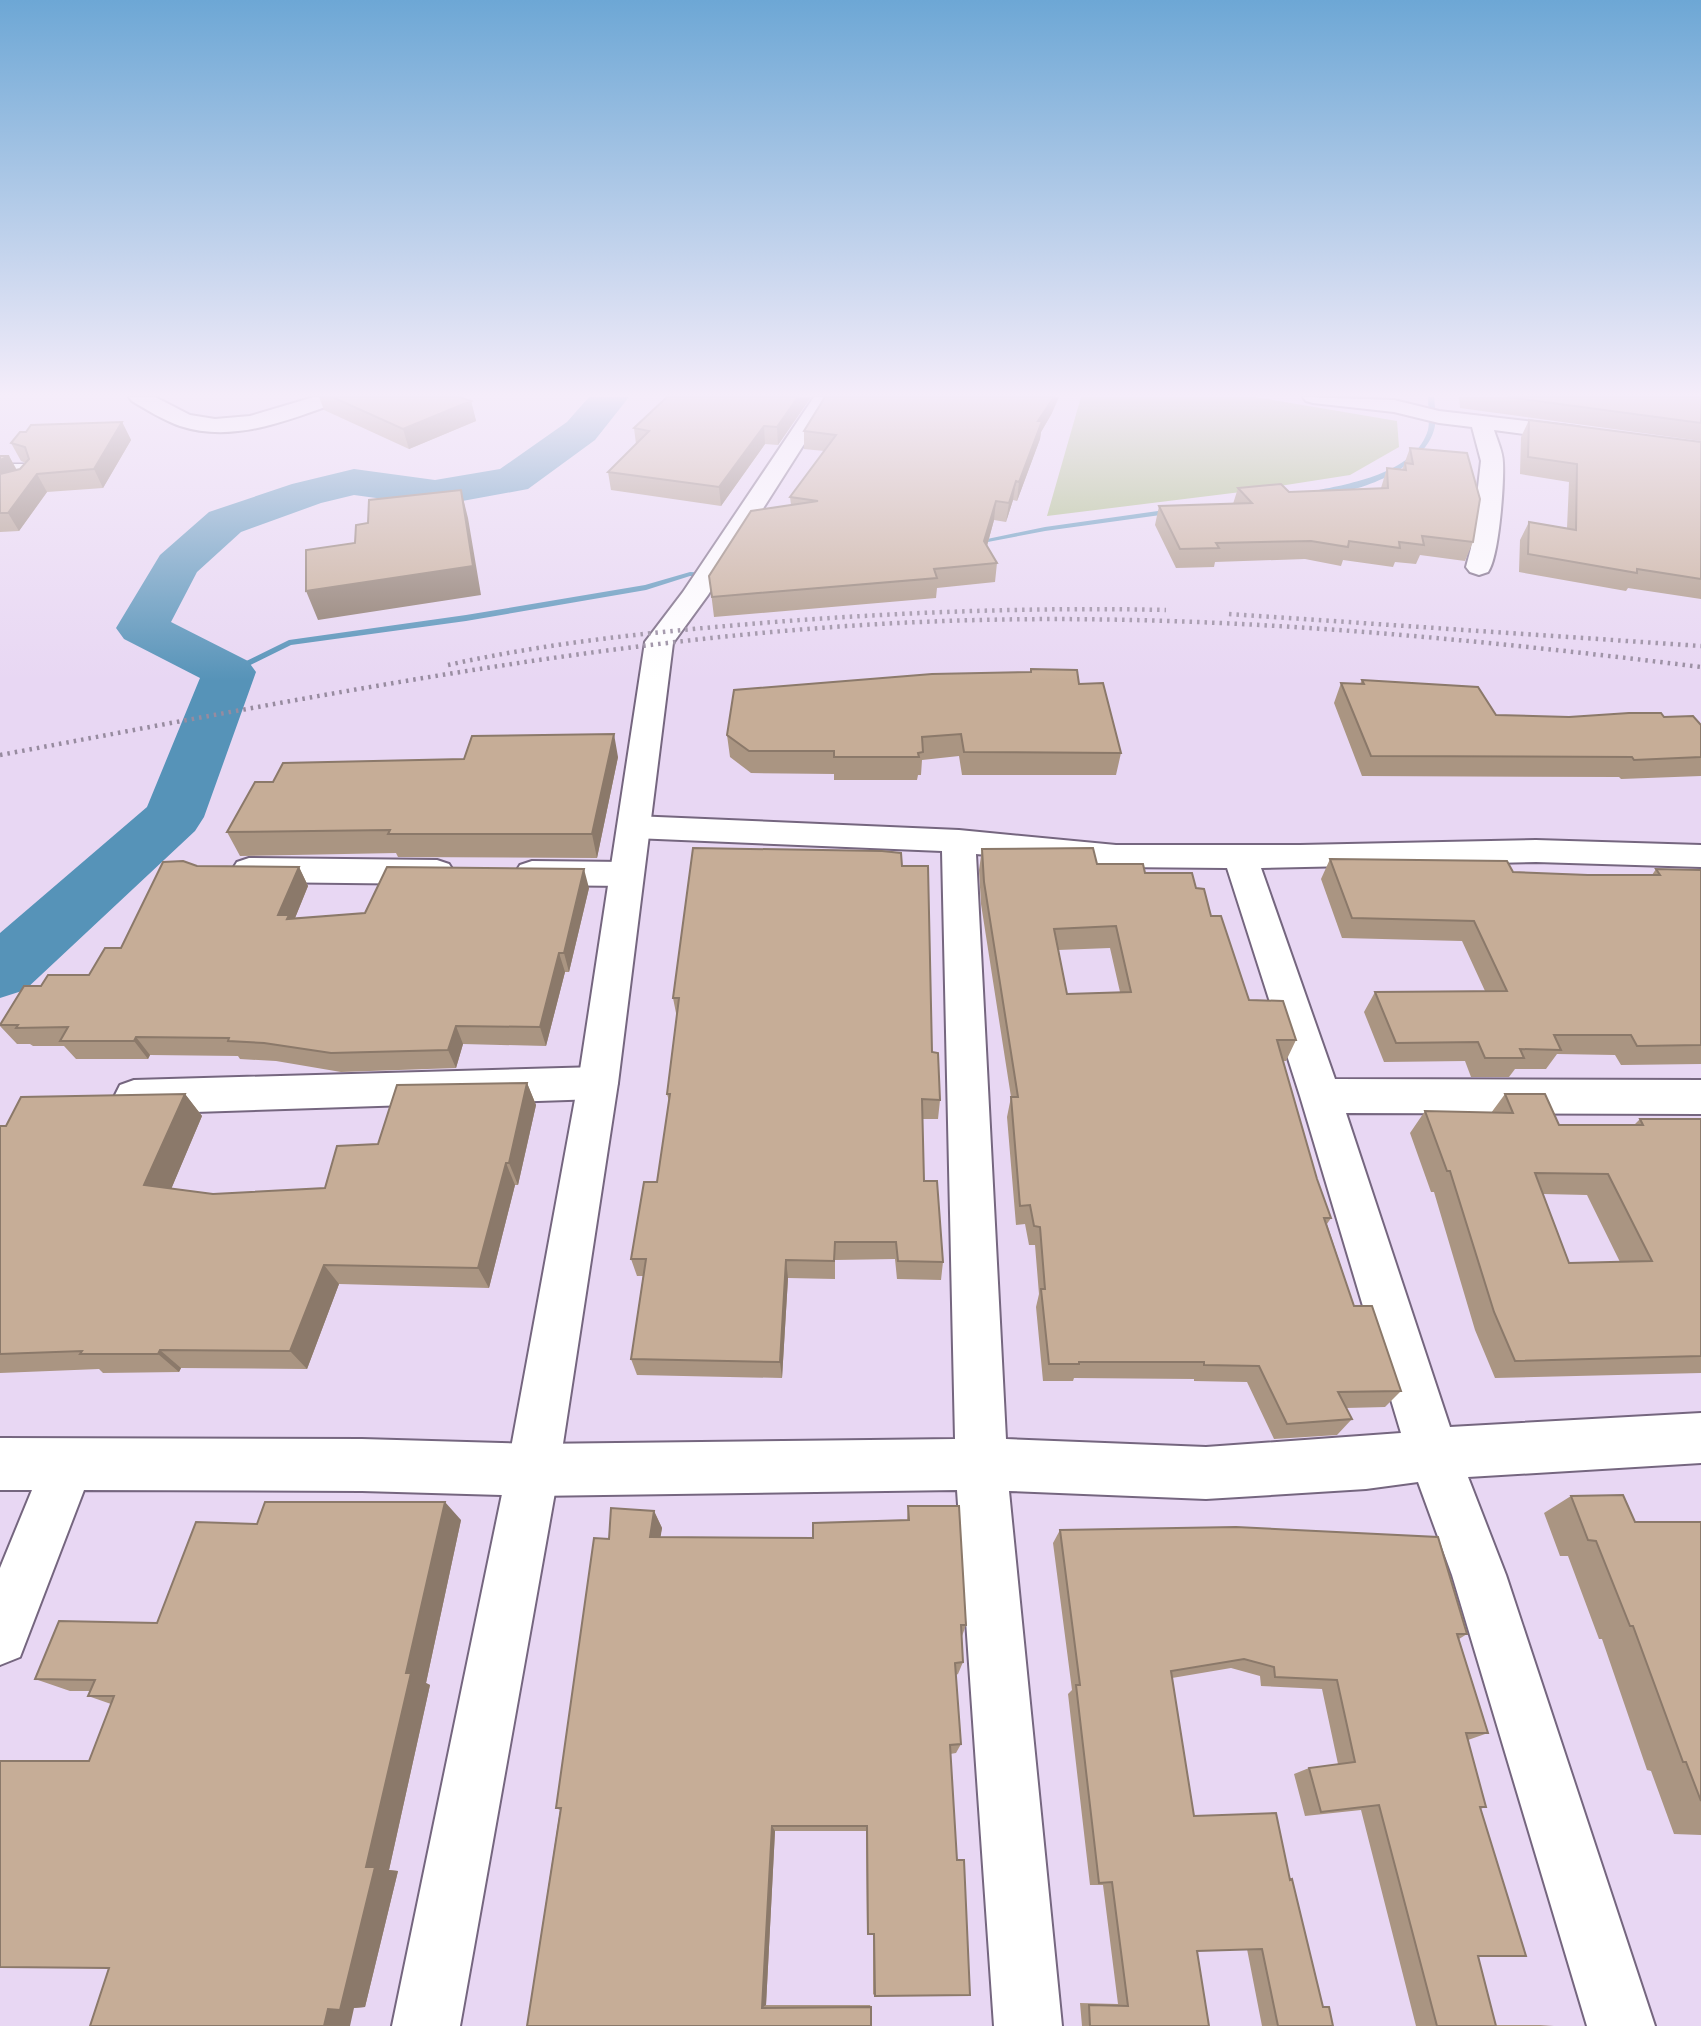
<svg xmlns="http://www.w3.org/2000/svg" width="1701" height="2026" font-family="'Titillium Web',sans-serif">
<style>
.forest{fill:#a5b97d}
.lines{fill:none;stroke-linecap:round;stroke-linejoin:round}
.stream{fill:#5693b8;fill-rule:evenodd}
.river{fill:#5693b8;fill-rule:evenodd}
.service-casing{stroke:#75667f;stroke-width:3}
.minor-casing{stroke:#75667f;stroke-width:4}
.tertiary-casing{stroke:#75667f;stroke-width:4}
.service{fill:#fff;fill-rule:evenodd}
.minor{fill:#fff;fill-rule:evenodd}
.tertiary{fill:#fff;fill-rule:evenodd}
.rail{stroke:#978b9f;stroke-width:4.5;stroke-dasharray:2.5 5;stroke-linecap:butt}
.wall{fill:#aa9582;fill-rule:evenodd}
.shaded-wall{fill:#8b796a}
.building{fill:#c6ad97;stroke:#8b796a;stroke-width:2;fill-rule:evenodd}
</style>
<rect width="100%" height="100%" fill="#e8d7f3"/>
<path class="forest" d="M1081,397H1255L1397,421L1399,447L1350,475L1241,492L1047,516Z"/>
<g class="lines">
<path class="stream" d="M1428,397H1434C1435,408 1437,420 1434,430C1423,469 1356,495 1319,494V490C1355,483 1416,471 1428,430C1430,420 1428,407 1428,397Z
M1172,509H1175V513L1045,531L972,545L968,543L1045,527Z
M690,572L709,573L713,575L709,577L690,576L646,590L466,621L291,645L232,674L229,675L224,672L289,640L466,615L645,585Z"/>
<path class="river" d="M589,397H629L595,440L528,489L435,506L354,495L321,503L241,532L197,572L171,622L248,661L256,672L204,817L195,831L25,990L0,998V933L147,807L200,678L124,639L116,628L160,555L209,512L292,484L354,469L435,480L500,469L567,422Z"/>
<g class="service-casing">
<path id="service" d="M0,464H23L34,468L37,476L30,485L0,492V484L20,479L23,476L21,472H0Z"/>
</g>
<g class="minor-casing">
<path id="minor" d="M129,397H155L190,415L215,419L250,416L314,397H345L342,401C290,419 235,444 180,426C163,420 147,410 132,401Z
M1303,397L1394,400L1439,411L1577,427L1585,429L1588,434L1585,439L1577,441L1494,430C1497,440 1503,452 1503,463C1504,484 1499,557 1488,572L1479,575L1470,572L1466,567L1471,548L1481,461L1472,427L1439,423L1394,412L1313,403L1306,401Z
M634,816L959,830L1116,845H1300L1536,840L1701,845V867L1536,862L1261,868L1335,1079L1701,1080V1114L1346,1113L1450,1427L1701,1413V1463L1468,1477L1506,1575L1655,2026H1587L1452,1575L1418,1482L1366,1489L1206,1499L1009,1491L1062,2026H994L957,1490L533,1496L362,1491L84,1490L20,1657L0,1665V1568L32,1490H0V1438L362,1439L533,1444L955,1439L942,851L634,838L622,835L617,827L622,819ZM976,854L1116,867L1227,868L1300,1096L1401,1433L1206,1447L1006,1439Z
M249,858L437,860L449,864L454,872L449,880L437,884L249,882L237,878L232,870L237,862Z
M532,861L626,862L638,866L643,874L638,882L626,886L532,885L520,881L515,873L520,865Z
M598,1067L612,1071L618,1083L612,1095L598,1099L134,1114L120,1109L114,1097L120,1085L134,1080Z"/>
</g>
<g class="tertiary-casing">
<path id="tertiary" d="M814,397H834L708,595L673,643L618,1083L559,1470L460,2026H392L507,1470L578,1083L645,642L683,592Z"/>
</g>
<use href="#service" class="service"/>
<use href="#minor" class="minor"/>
<use href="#tertiary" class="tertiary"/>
<path class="rail" d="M1229,614L1701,646
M448,665C556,641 664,631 774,622C904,612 1035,607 1166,610
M0,755C313,697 627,632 945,621C1198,612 1451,636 1701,667"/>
</g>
<path class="wall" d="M319,397H460L471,401L476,421L409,449L324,410Z
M665,397H811L778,445L765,444L721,506L611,490L608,472L636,444L634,428L665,399Z
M1459,397H1701V441L1460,408Z
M1052,413L1041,432L1040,439L1017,501L1013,500L1006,522L994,520L987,546L997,563L995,582L937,588L936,598L714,617L709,576L791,505L790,497L824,451L804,449V431Z
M1529,420L1701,442V599L1628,588L1626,591L1519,572L1520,540L1529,522L1567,528L1569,482L1520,474L1521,437Z
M122,422L131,440L103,488L47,492L19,531L0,532V456H9L17,470L20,469L26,463L21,461L11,443Z
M1410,448L1473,542L1465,561L1420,555L1416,564L1395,562L1393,567L1343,560L1341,566L1305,559L1215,562L1214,567L1176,568L1155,525L1159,506L1233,504L1238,488L1289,492L1381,488L1387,468L1402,470Z
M1031,669L1079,684L1121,753L1116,775H962L959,756L922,760L921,775H918L917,780H834V774L751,773L730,757L727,735L1030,672Z
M1362,680L1496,715L1569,717H1664L1701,725V776L1621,779L1619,777L1362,776L1334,703L1341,683L1360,684Z
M618,757L597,858L398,857L396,853L240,856L227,832L273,782Z
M982,849L1097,864L1145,873L1196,888L1211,916L1249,1000L1296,1040L1286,1061H1283L1317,1179L1331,1218L1327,1224L1354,1306L1401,1391L1385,1407L1346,1408L1352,1419L1337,1435L1274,1439L1247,1382L1194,1381V1379L1074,1378L1073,1381H1043L1036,1307L1039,1294L1035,1245H1029L1025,1224L1016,1225L1007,1117L1011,1097L981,904L979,870ZM1110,948L1120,992L1067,994L1058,950Z
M1330,859L1513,872L1588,875H1652L1656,869L1701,870V1064L1621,1065L1615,1055L1557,1054L1546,1069H1515L1509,1077H1471L1465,1061L1384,1062L1364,1012L1375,992L1485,991L1462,941L1342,938L1321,879Z
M197,866L299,867L308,886L295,918L365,913L589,888L569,972H565L546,1046L463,1044L456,1068L341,1072L276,1061L240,1059L238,1056L150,1055L148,1059H76L64,1046H33L30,1044H17L0,1026L41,986L89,975L121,948Z
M902,866L940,1100L938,1119H922L924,1181L943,1262L941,1280L897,1279L895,1259L835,1260V1279L788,1278L782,1378L637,1375L631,1359L643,1276H637L631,1259L657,1182L669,1101L667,1094L677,1018L673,998Z
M527,1083L536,1105L518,1185H515L489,1288L339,1284L307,1369L181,1368L179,1372L103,1373L99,1369L0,1373V1126H6L185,1094L202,1116L171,1189L213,1194L325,1188L378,1144Z
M1505,1094L1559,1125H1634L1640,1119H1701V1373L1495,1378L1475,1330L1434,1192H1431L1410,1133L1425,1111L1491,1113ZM1543,1194L1587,1195L1620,1262L1569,1263Z
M1571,1496L1635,1522H1701V1835L1674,1834L1651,1771L1647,1770L1602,1639H1599L1568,1556H1560L1544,1513Z
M908,1506L966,1625L961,1639L963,1662L958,1674L956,1675L961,1744L956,1753L950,1754L875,1996L873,1994V1935H867L866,1831H775L766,2005H870L871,2007L527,2026L560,1810L556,1808L609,1539L654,1511L662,1528L660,1537L813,1538L907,1520Z
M461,1520L426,1683L430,1685L389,1870L398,1871L365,2007L354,2008L109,1968L89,1761L111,1704L88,1696L90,1691H70L35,1679L157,1623L257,1524Z
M1060,1530L1467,1634L1459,1639L1488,1733L1468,1740L1486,1807L1480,1809L1478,1956L1496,2025H1540L1554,2026H1416L1361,1810L1305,1816L1294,1774L1309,1768L1338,1764L1322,1689L1261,1686L1260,1676L1231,1668L1172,1678L1194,1816L1290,1880L1323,2006L1329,2007L1333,2026H1262L1247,1949L1197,1951L1209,2026H1082L1080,2003L1118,2004L1103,1885H1090L1068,1694L1072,1690L1053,1543Z"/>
<path class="shaded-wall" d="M798,397H811L778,445L777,427Z
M1054,397H1059L1052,413L1041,432L1040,439L1017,501L1019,482L1038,421Z
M471,401L476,421L409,449L403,429Z
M122,422L131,440L103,488L94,469Z
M764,426L765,444L721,506L719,487Z
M9,456L19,475L0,482V460Z
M37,474L47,492L19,531L8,513Z
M1016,481L1013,500L1006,522L1009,503Z
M461,490L468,518L481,595L318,620L306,591Z
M996,501L994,520L983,560L984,541Z
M614,734L618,757L597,858L592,834Z
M299,867L308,886L293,923L278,915Z
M584,869L589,888L569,972L564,953Z
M559,953L565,972L546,1046L540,1027Z
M456,1026L463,1044L456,1068L448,1050Z
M136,1037L150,1055L148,1059L134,1041Z
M527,1083L536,1105L518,1185L509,1163Z
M185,1094L202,1116L164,1206L144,1185Z
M506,1163L515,1185L489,1288L478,1268Z
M786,1260L788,1278L782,1378L780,1362Z
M324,1265L339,1284L307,1369L290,1351Z
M160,1350L181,1368L179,1372L158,1354Z
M445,1502L461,1520L426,1683L430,1685L389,1870L398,1871L365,2007L354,2008L350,2026H324L366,1867L406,1673Z
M654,1511L662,1528L658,1553L650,1537Z
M772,1826L775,1831L766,2005L762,2008Z"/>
<path class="building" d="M332,397H460L471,401L403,429Z
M667,397H798L777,427L764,426L719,487L608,472L649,431L634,428Z
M825,397H1054L1038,421H1042L1019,482L1016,481L1009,503L996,501L984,541L997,563L934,569L937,578L712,597L709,576L751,511L818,501L790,497L836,435L804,431Z
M1508,397H1701V423Z
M1529,420L1701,442V579L1637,569V573L1528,554L1529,522L1576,530L1577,464L1528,457Z
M122,422L94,469L37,474L8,513H0V474L20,469L29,459L25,447L11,443L20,432H26L31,425Z
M1410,448L1467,453L1480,499L1473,542L1422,536L1424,545L1399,542L1400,548L1349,541L1348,547L1311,541L1216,543L1219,548L1180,549L1159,506L1252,503L1238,488L1281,484L1289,492L1388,488L1387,468L1406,470L1405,463L1413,464Z
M0,456H9L0,460Z
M461,490L473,566L306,591V550L355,543L356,525L368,523L369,500Z
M1031,669L1077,670L1079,684L1103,683L1121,753L964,752L961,734L922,737L923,752L918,753L919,757H834V751H749L727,735L734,690L932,674L1031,672Z
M1362,680L1478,687L1496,715L1569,717L1629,713H1661L1664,717L1693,716L1701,725V757L1634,760L1632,757L1371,756L1341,683L1364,684Z
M614,734L592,834H388L390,830L227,832L255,782H273L283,763L464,759L472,736Z
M693,848L882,851L901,853L902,866H928L932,1052L938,1053L940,1100L922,1099L924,1181H937L943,1262L898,1261L896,1242H835L834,1261L786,1260L780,1362L631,1359L646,1259H631L644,1182H657L670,1094H667L679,998H673Z
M1093,848L1097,864H1143L1145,873H1192L1196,888L1204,889L1211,916H1221L1249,1000L1283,1001L1296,1040H1277L1317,1179L1331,1218H1324L1354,1306H1372L1401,1391L1338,1392L1352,1419L1287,1424L1259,1366L1204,1365V1362H1079V1364H1049L1041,1289H1045L1040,1227L1034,1226L1030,1205L1020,1206L1011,1097H1018L984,882L982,849ZM1116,926L1131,992L1067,994L1054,929Z
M1330,859L1507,861L1513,872L1588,875H1660L1656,869L1701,870V1045L1637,1046L1631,1035H1554L1561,1050L1520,1049L1524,1058H1485L1478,1042L1396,1043L1375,992L1507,991L1474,921L1352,918Z
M183,861L197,866L299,867L278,915H289L287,919L365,913L387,867L584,869L564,953H559L540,1027L456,1026L448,1050L331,1053L264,1043L228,1041L229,1038L136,1037L134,1041H60L68,1027L16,1028L18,1025H0L24,986H41L48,975H89L105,948H121L163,862Z
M527,1083L509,1163H506L478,1268L324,1265L290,1351L160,1350L158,1354H80L82,1351L0,1354V1126H6L21,1097L185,1094L144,1185L213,1194L325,1188L337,1146L378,1144L397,1085Z
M1505,1094H1545L1559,1125H1643L1640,1119H1701V1356L1515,1361L1494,1312L1450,1171H1447L1425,1111L1513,1113ZM1535,1173L1608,1174L1652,1261L1569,1263Z
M1623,1495L1635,1522H1701V1801L1686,1762H1683L1633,1626H1630L1596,1541L1588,1540L1571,1496Z
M265,1502H445L406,1673H411L366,1867H375L340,2010L328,2009L324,2026H90L109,1968L0,1967V1761H89L114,1696H88L95,1680L35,1679L59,1621L157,1623L196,1522L257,1524Z
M908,1506H959L966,1625H961L963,1662L955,1663L961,1744L950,1745L957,1860H964L970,1995L875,1996L874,1934H868L867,1826H772L762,2008L871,2007V2026H527L561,1808H556L594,1538L609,1539L611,1508L654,1511L650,1537L813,1538V1523L909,1520Z
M1236,1527L1438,1537L1467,1634H1457L1488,1733H1466L1486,1807H1480L1526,1956H1478L1496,2026H1437L1379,1805L1321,1812L1309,1768L1355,1762L1337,1680L1275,1677L1274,1667L1244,1659L1171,1671L1194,1816L1276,1813L1290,1880L1292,1879L1323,2007H1329L1333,2026H1278L1262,1949L1197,1951L1209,2026H1090L1089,2005L1128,2006L1112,1882L1099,1883L1076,1685H1080L1060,1530Z"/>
<linearGradient id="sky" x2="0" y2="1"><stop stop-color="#6da7d5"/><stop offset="0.58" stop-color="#f5edfa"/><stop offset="1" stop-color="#f5edfa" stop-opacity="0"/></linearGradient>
<rect width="1701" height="681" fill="url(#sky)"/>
</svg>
